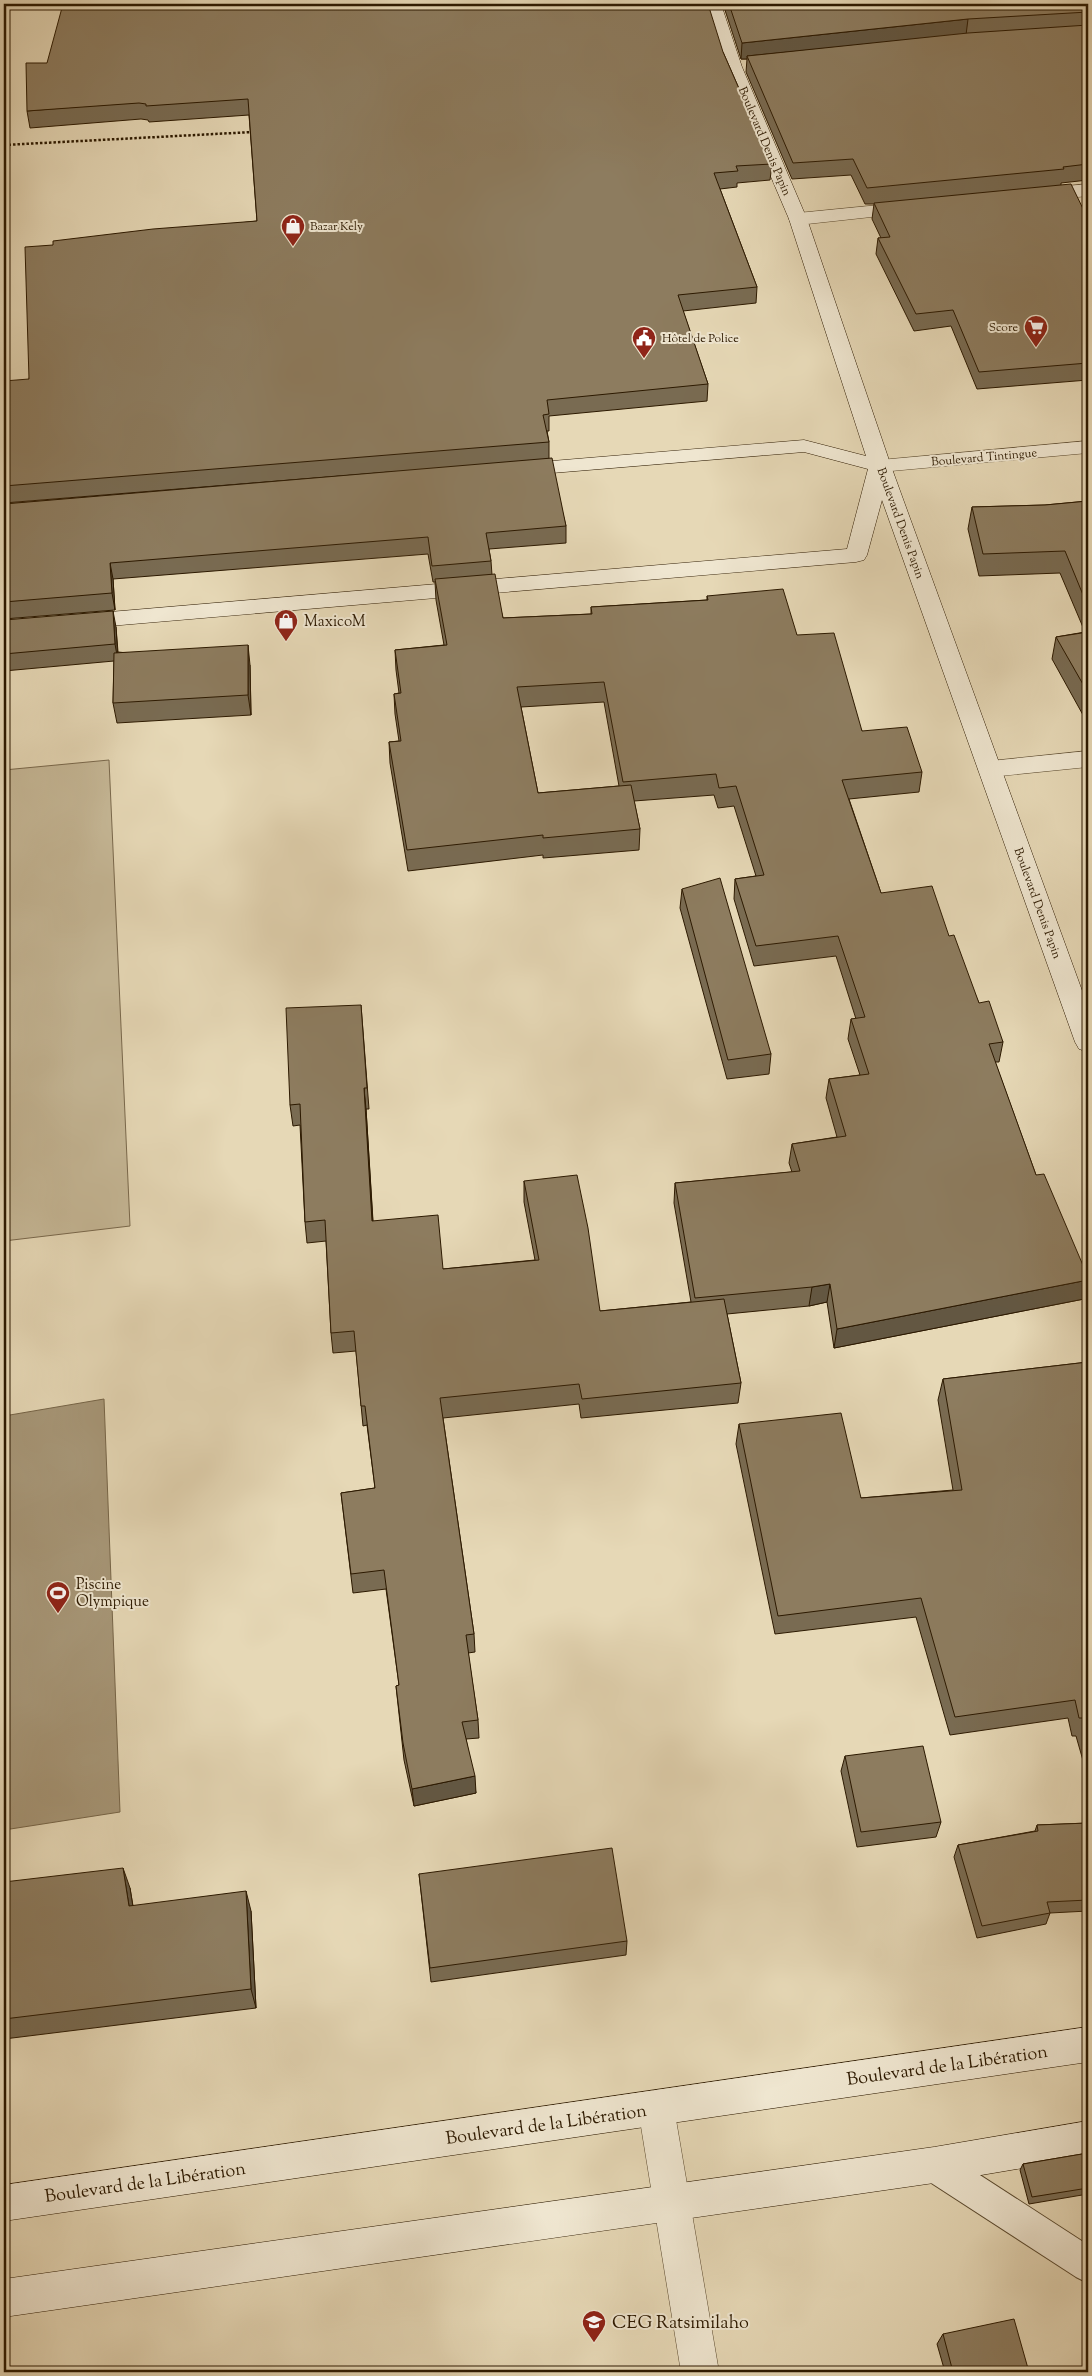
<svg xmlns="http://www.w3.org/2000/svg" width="1092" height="2376" font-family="'Sorts Mill Goudy',serif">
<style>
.green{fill:#c6b897;stroke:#79684c}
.water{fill:#a79778;stroke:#766548}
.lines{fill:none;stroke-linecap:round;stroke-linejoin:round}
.lane-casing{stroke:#5a492e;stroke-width:2}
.street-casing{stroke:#5a492e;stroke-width:1}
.secondary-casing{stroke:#2c1900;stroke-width:1}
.path{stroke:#2c1900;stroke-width:2.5;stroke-dasharray:2.5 2;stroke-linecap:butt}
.lane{fill:#efe6d0;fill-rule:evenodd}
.street{fill:#efe6d0;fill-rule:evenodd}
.secondary{fill:#efe6d0;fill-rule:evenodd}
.wall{fill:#796b52;stroke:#2c1900;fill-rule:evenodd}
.shaded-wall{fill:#635742;stroke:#2c1900}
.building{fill:#8d7c5f;stroke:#2c1900}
.labels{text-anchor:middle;stroke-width:4;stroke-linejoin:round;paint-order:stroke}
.far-street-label{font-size:12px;fill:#2c1900;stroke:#efe6d0}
.far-poi-label{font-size:12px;fill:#2c1900;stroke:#efe6d0;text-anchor:start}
.poi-label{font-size:15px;fill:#2c1900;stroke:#efe6d0;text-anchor:start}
.near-street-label{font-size:18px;fill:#2c1900;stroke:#efe6d0}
.near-poi-label{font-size:18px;fill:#2c1900;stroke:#efe6d0;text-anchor:start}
</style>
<rect width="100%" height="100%" fill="#e6d8b6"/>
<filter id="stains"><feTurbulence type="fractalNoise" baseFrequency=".004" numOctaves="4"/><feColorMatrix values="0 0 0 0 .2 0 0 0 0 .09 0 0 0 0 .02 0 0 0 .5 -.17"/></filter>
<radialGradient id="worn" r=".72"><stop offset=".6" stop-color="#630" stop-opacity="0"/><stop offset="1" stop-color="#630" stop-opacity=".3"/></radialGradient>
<path class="green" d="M109,760L130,1226L4,1241V770Z"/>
<path class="water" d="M104,1399L120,1812L4,1830V1416Z"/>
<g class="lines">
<g class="lane-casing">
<path id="lane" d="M934,2148L946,2153L1088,2245V2283L1076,2277L922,2177L917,2165L922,2153Z"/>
</g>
<g class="street-casing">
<path id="street" d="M1088,184V196L1038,201L1031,199L1029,195L1031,191L1038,189Z
M910,202L917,204L919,208L917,212L798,225L791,223L789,219L791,215L798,213Z
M1088,441V453L880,472L873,471L869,466L873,461L880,460Z
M1088,751V767L990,777L982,775L978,769L982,763L990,761Z
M656,2090L669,2095L674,2108L719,2372H681L638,2108L643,2095Z"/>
</g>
<g class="secondary-casing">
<path id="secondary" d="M704,4H721L742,67L807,219L891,466L1088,1007V1052L1079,1049L1075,1042L882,500L867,555L864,560L856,562L4,635V621L847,549L868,469L804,452L516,476L509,475L505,470L509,465L516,464L804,440L866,456L789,219L724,67Z
M1088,2027V2062L4,2221V2185Z
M1088,2121V2157L934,2183L4,2317V2279L934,2147Z"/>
</g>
<path class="path" d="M4,145L253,132"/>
<use href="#lane" class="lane"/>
<use href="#street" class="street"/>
<use href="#secondary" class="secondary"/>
</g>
<path class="wall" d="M723,4H1088V180L1061,183V185L1088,219V380L977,389L951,326L914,331L876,254L878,238H881L872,219L874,204H865L851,175L792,179L746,72L747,59H741Z
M723,52L772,164L770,180L737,183V187L720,189L757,287L756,303L683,311L708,384L707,401L549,416V431H547L549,442V459L566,526V543L489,549L491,561L492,575L503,618L591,614V607L707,600V596L797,635L862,731L922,772L919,792L849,799L881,893L949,936L979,1003L1003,1042L999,1062H995L1036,1175L1084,1299L834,1348L827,1302L809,1306L727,1314L741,1383L738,1403L581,1418L579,1404L443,1418L474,1634L475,1652L468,1653L478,1720L479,1738L466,1739L476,1793L414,1806L404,1760L396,1686L399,1685L386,1589L353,1593L341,1493L375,1488L367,1425L363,1426L356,1351L333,1353L331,1333L326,1241L307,1243L305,1222L300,1125L293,1126L290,1105L361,1005L369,1109H366L373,1221L443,1269L535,1260L524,1202V1181L600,1311L691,1302L674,1203L675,1183L792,1172L789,1163L792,1144L837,1137L826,1098L829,1079L860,1075L848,1039L851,1019H856L836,956L754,966L734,899L735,879L756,876L734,806L718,808L714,795L634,801L640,829L639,850L543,858V855L408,871L390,763L389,742L399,741L395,714L394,694L399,693L396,670L395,650L444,645L436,600L435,582H433L428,554L113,579L115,610L4,619V504L390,472L4,503V409L29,379L53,245L257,221L249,115L149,122L148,120L141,119L30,128L27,111ZM604,702L619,786L538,793L521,707Z
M1088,501V724L1052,659L1056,637L1085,632L1060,573L979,576L968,529L972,507L1045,505Z
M4,620L116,627L118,652L250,665L251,715L117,723L113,703L114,661L4,671Z
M682,889L771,1054L769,1074L727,1079L680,908Z
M1088,1362V1778L1076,1736H1072L1068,1718L950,1735L916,1617L775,1634L736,1444L739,1424L861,1498L953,1490L938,1400L943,1379Z
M845,1756L941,1822L936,1837L857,1847L841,1771Z
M1088,1823V1911L1050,1913L1046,1924L977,1938L954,1857L958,1845L1035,1831L1037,1825Z
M419,1874L627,1941L626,1955L431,1982Z
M4,1882L130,1888L133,1906L251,1911L256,2008L4,2039Z
M1088,2153V2194L1029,2204L1020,2170L1023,2164Z
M943,2334L1029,2372H945L937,2344Z"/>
<path class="shaded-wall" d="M968,19L966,35L747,56V59H741L742,43Z
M110,563L113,579L115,610L112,593Z
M113,611L116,627L118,661L115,644Z
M248,645L250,665L251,715L248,695Z
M364,1088L366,1109L374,1241L372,1221Z
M1088,1280V1285L1084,1299L834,1348L837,1329Z
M830,1284L827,1302L809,1306L812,1287Z
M475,1776L476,1793L414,1806L412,1789Z
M123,1868L130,1888L136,1926L129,1906Z
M246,1891L251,1911L256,2008L251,1989Z"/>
<path class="building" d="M63,4H708L723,52L772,164L736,166L738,171L714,173L757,287L678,295L708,384L547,400L549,414L543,415L549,442L4,486V381L29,379L25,247L53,245V241L153,229L257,221L248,99L146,106V104L139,103L27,111L26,63H47Z
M729,4H1088V12L968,19L742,43Z
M1088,25V164L1063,167L1064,169L867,188L853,159L793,163L747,56L968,33Z
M1071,184L1088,219V363L979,372L953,310L916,314L878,238L890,237L874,203Z
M552,458L566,526L486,533L491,561L432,566L428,537L110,563L112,593L4,602V504Z
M1088,501V607L1065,551L983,554L972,507L1045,505Z
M495,574L503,618L592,614L591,607L708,600L707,596L783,589L797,635L834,633L862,731L907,727L922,772L842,780L881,893L932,886L949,936L954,935L979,1003L989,1001L1003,1042L989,1044L1036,1175L1044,1174L1088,1277V1280L837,1329L830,1284L812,1287L695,1298L675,1183L800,1171L792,1144L846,1136L829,1079L869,1074L851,1019L865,1017L838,936L756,946L735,879L764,875L736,786L719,788L716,774L623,782L604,682L517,687L538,793L631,785L640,829L543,838V835L407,850L389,742L401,741L394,694L401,693L395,650L447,645L435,579Z
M113,611L115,644L4,654V620Z
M1088,632V693L1056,637Z
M248,645V695L113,703L114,653Z
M720,878L771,1054L728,1060L682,889Z
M361,1005L367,1088H364L372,1221L438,1215L443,1269L539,1260L524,1181L577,1175L588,1228L600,1311L724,1299L741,1383L582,1399L579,1384L440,1398L474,1634L466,1635L478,1720L462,1722L475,1776L412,1789L403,1743L396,1686L399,1685L384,1570L351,1574L341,1493L375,1488L365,1406H361L354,1331L331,1333L325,1220L305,1222L300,1104L290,1105L286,1008Z
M1088,1362V1737L1083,1718H1079L1075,1700L955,1717L921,1598L778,1616L739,1424L841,1413L861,1498L962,1490L943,1379Z
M923,1746L941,1822L861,1832L845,1756Z
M1088,1823V1900L1047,1902L1050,1913L982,1926L958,1845L1038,1831L1037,1825Z
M612,1848L627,1941L430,1968L419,1874Z
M123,1868L129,1906L246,1891L251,1989L4,2019V1882Z
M1088,2153V2188L1032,2197L1023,2164Z
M1014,2319L1029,2372H953L943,2334Z"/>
<defs>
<g id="shop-pin" transform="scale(1.25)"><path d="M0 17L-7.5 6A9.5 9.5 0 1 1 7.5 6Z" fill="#8f2418" stroke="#efe6d0"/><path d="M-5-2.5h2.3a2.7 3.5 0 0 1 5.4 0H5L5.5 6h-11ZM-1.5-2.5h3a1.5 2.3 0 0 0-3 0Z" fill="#fff"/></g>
<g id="supermarket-pin" transform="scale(1.25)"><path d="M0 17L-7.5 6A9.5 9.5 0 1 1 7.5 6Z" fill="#8f2418" stroke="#efe6d0"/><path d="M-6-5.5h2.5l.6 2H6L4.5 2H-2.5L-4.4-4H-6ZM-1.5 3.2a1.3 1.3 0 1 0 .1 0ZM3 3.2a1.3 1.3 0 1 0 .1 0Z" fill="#fff"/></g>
<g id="civic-pin" transform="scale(1.25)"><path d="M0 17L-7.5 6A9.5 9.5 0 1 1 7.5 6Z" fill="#8f2418" stroke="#efe6d0"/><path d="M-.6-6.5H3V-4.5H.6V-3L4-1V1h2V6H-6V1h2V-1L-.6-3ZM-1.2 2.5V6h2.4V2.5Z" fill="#fff"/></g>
<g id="stadium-pin" transform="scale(1.25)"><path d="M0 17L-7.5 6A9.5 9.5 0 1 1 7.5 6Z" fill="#8f2418" stroke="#efe6d0"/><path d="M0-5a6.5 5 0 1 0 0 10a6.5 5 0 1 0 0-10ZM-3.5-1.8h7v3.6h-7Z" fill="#fff"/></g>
<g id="school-pin" transform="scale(1.25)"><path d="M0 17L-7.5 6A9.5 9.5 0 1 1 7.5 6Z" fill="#8f2418" stroke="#efe6d0"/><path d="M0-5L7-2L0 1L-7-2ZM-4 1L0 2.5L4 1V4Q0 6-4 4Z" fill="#fff"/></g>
</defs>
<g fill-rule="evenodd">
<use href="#shop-pin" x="293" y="226"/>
<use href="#supermarket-pin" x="1036" y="327"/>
<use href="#civic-pin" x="644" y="338"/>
<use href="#shop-pin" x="286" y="621"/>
<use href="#stadium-pin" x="58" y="1593"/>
<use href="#school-pin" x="594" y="2322"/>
</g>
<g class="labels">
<g class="far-street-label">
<text transform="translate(765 141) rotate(67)" y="4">Boulevard Denis Papin</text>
<text transform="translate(984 457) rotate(-5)" y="4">Boulevard Tintingue</text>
<text transform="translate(901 523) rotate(70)" y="4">Boulevard Denis Papin</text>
<text transform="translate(1038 903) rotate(70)" y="4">Boulevard Denis Papin</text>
</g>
<g class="far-poi-label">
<text x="310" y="230">Bazar Kely</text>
<text x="1018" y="331" text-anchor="end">Score</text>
<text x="662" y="342">Hôtel de Police</text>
</g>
<g class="poi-label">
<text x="304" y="626">MaxicoM</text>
<text x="76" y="1589">Piscine<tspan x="76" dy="17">Olympique</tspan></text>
</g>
<g class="near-street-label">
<text transform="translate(947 2065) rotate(-8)" y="6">Boulevard de la Libération</text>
<text transform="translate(546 2124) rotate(-8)" y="6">Boulevard de la Libération</text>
<text transform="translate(145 2182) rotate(-8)" y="6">Boulevard de la Libération</text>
</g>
<g class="near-poi-label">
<text x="612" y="2328">CEG Ratsimilaho</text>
</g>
</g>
<rect width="1092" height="2376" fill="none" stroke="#e6d8b6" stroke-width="20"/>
<rect x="5" y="5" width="1082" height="2366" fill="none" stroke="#2c1900" stroke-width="2.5"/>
<rect x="10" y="10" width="1072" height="2356" fill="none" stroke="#2c1900"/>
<rect width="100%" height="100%" filter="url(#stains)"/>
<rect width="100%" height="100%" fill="url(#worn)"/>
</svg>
